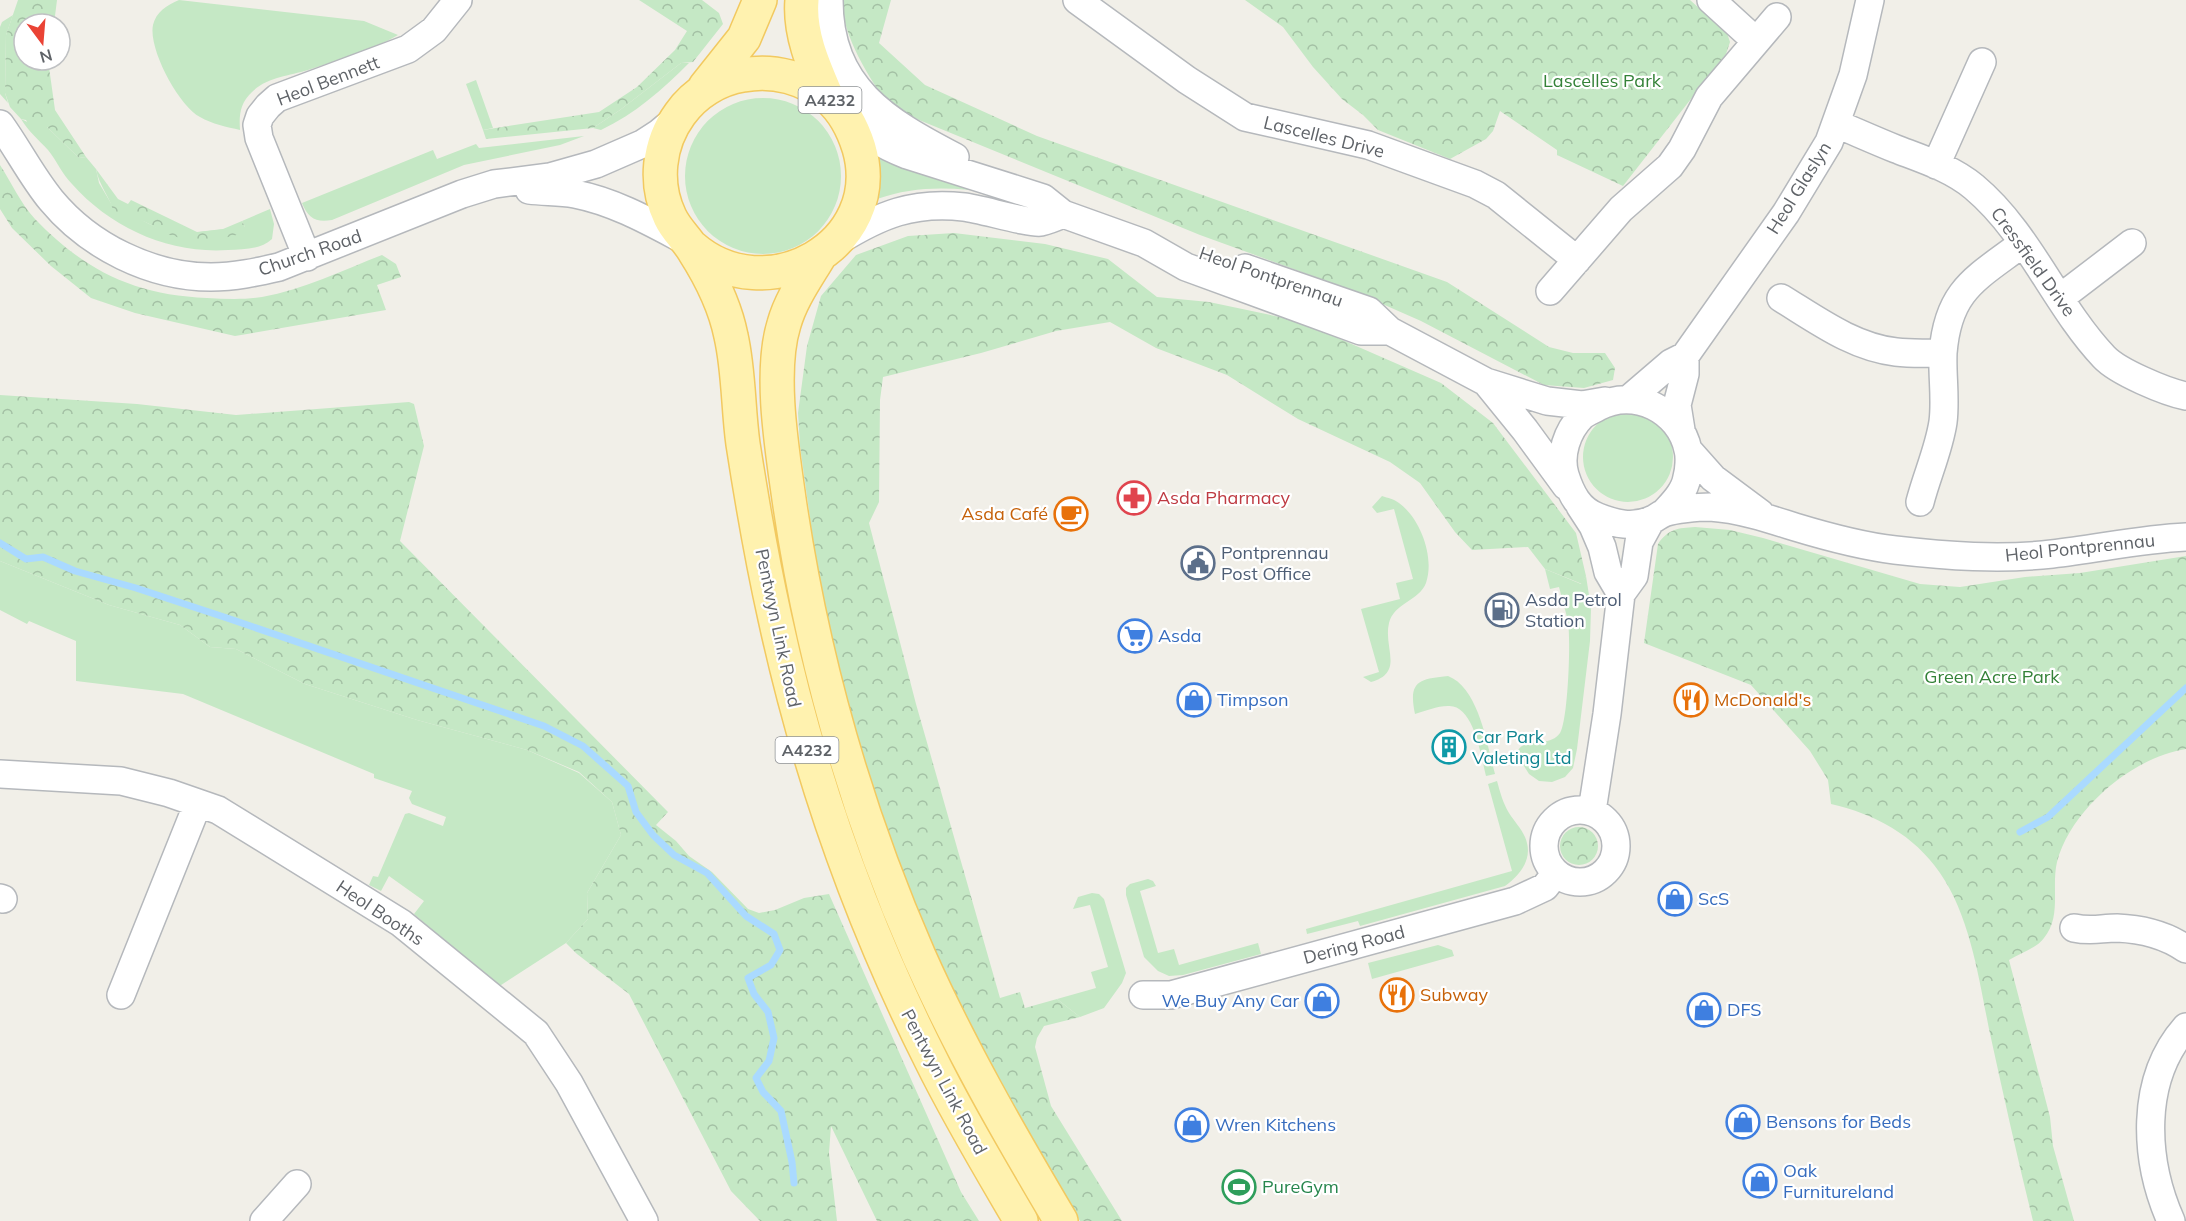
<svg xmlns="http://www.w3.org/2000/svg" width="2186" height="1221" font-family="Mulish,sans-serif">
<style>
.grass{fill:#c5e8c5}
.forest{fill:url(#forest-crowns)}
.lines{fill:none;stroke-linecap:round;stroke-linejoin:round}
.stream{stroke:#aadaff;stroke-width:7}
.minor-casing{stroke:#b5b8bc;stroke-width:30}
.major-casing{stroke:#f2c960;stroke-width:36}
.minor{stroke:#fff;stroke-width:27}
.major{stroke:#fff2af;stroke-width:33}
.labels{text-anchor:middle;stroke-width:4.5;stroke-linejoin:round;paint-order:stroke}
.shield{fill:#fff;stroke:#8f9295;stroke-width:1.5}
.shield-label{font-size:16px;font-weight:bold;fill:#5f6368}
.street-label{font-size:18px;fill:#5f6368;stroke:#fff}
.park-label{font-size:18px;fill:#348238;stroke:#fff}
.health-label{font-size:18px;fill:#be3a42;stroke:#fff;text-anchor:start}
.food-label{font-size:18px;fill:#c56008;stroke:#fff;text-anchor:start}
.service-label{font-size:18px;fill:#4e5e75;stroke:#fff;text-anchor:start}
.shop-label{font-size:18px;fill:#366cbe;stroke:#fff;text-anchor:start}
.culture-label{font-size:18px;fill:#0d838f;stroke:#fff;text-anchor:start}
.leisure-label{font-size:18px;fill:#27864d;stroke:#fff;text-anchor:start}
</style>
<defs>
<pattern id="forest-crowns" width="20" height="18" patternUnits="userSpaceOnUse" patternTransform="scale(1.5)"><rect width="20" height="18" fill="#c5e8c5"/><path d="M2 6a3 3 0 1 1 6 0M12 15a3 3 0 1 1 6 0" fill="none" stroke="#a3c0a4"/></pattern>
</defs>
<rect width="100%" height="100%" fill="#f1efe8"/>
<path class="grass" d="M179,0L364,21L398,35C371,51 338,60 308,70C289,76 267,77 252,92C240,103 239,115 240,130C227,127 212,124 200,117C179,106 148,49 153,25C156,12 167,5 179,0Z
M13,15L6,35L5,93L8,103L0,94V27L2,22Z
M681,63H689C663,89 635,114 601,130L593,128L620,110Z
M476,80L493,128L483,130L466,84Z
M685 176a78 78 0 1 1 156 0a78 78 0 1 1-156 0Z
M21,119L38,127H47L79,158L86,157L96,169L99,183L112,205L171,235L245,227L242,221L270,209L274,224L272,239C260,250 243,249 228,250C169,254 111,228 72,184C62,174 57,161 48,150C39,140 28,131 21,119Z
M584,136L560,145L464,165L332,220C316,223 308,218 302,203L433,150L437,159L476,144L479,148Z
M876,154L994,193C954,187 916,185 877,199Z
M1583 457a45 45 0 1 1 90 0a45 45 0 1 1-90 0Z
M1382,496C1388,498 1394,499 1399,503C1420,518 1435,557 1426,583C1419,601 1394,603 1389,623C1383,648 1405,672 1371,682L1363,677L1379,672L1361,609L1400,599L1396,583L1413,579L1394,509L1377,513L1372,507Z
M0,561L109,605L180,625L210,647L236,649L305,684L417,720L527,750L579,773L612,802L621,835L587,893L588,919L566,943L498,987L414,914L424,901L389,876L381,891L369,885L373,876L378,877L405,814L409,813L443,826L446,817L412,804L409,798L412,791L374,778V774L183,694L76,681V641L29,621L27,624L0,610Z
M1545,569L1581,584L1586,576L1591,608L1590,641L1577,749L1573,768L1565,777L1552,782L1539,781L1529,774L1524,766H1518C1510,730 1547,752 1560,733C1568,721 1571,639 1568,623C1566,611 1562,599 1559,587L1550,589Z
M1448,676C1479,688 1487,745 1495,774L1486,776C1481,757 1474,704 1448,706C1437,706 1425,711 1415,714C1408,681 1419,679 1448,676Z
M1497,781C1500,792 1503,803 1509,813C1514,821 1521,828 1525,837C1534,858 1521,874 1505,886L1360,926L1358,921L1307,934L1306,929L1512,871L1488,784Z
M1148,879L1153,881L1156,886L1140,891L1158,953L1174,949L1179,965L1258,943L1261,954L1183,975L1169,976L1158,971L1144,957L1126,895V888L1130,884Z
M1092,893L1099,894L1104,899L1126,973L1122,983L1104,1008L1080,1017L1057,999L1096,988L1091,972L1108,967L1090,905L1073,909L1078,897Z
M1438,945L1452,950L1454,956L1372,979L1368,963Z"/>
<path class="forest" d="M18,0H57L54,24H24V60H48L55,110L86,157L79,158L47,127H38L32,131L26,120L21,119L10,107L5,93L6,35Z
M639,0H702L719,13L723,24L693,62L681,63L620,110L593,128L486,139L483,130L599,112L637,87L675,50L687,31Z
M843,0H891L879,43L925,85L1037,136L1447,282L1549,347L1573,353H1605L1615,368L1613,380L1584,388L1544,385L1421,321L1346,288L1200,235L919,120C909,115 895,109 887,101C869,80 839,28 843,0Z
M1245,0H1690L1727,33L1730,42L1726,54L1623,186L1557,155V150L1500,111L1493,131L1486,139L1450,159L1378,130L1363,115L1342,99L1313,67L1283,27Z
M0,165C11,182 21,204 35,219C85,271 135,295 207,298C225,299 244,300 262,297C303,290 343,270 382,255L396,264L401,277L377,285L386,310L235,336L135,313L91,298L51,266L12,228L0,209Z
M96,169L118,199L128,204L131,200L197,232L223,229L242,221L245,227L244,233C220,240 195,244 170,235C159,231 149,222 137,219C129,216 122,216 114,214C111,198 99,186 96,169Z
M954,233L1045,244L1108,259L1157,297L1209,302L1299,321L1441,383L1493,423L1576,533L1586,576L1582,584L1545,569L1528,547L1472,550L1455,532L1420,483L1390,462L1298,419L1227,375L1156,348L1110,322L1056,331L981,353L883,377L880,400L879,502L869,523L916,704L1000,998L1020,992L1025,1008L1057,999L1080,1017L1044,1026L1037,1038L1035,1047L1051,1106L1122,1221H1080L1003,1090L934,953L893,856L854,732L832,647L814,547L800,446L798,413L807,346L821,296L856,255L908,236Z
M0,395L137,404L236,415L409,402L414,404L424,446L400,541L668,812L656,825L676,841L689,856L712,872L748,909L759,913L775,910L804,898L829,894L961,1192L979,1221H877L831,1126L829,1153L837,1221H760L731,1191L629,994L577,954L566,943L588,919L587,893L621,835L612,802L579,772L527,750L417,720L305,684L236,649L210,647L180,625L109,605L0,561Z
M1695,527L1730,530L1763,538L1920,584L1960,587L2025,577L2080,573L2186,556V749C2133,757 2071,809 2057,862C2051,887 2062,916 2044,938C2037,948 2020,953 2009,960L2050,1117L2053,1146L2074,1221H2033C2017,1157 2003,1093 1989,1029C1979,979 1970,916 1940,873C1914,835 1875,814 1831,804L1828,780L1810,751L1751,685L1644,643L1658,544C1668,529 1678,528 1695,527Z
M1560 846a19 19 0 1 1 38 0a19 19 0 1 1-38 0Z"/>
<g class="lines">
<path class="stream" d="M0,543L26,559L43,557L75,571L136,588L227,618L544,726L583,746L628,786L636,812L653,835L674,855L707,873L746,916L774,934L780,950L771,965L748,978L754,994L768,1012L774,1038L769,1061L756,1078L763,1092L781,1111L792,1162L794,1183
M2020,832L2048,817L2186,688"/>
<g class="minor-casing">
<path id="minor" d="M829,0C829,88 886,121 955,157
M1077,0L1187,80L1245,117L1368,145L1475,184L1496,195L1577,260
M1711,0L1756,41
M845,116C867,135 879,144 907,155L1043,198L1063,214L1144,243L1186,267L1361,331H1390
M0,124C18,149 32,177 51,200C89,246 151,277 211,277C235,277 257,272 279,267L462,194L494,184L550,177L596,164L642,144L659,133L677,118
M1837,124C1856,132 1876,141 1896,149C1922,159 1951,168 1974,187C2029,233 2055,305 2104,357C2118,372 2166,392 2186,396
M1936,165L1982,62
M529,190C544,192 560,191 575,194C616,202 652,223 688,242
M838,241C880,215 913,201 964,207C981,209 1030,224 1041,222C1049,220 1056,217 1063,214
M307,257L259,138L257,125L260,116L268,106L277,98L408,49L434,30L458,0
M1245,268L1369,311L1390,331L1486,382L1547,401L1582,405L1605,401
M1550,291L1621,209L1670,166L1682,149L1709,97L1777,17
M1781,298C1817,320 1853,347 1896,352C1912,354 1928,353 1943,353
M2060,298L2132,243
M1486,382L1525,430L1566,486
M1629,399L1671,363L1685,356L1786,213L1829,142L1853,75L1870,0
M1681,430L1677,405L1685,374V356
M1689,451L1713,478L1760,513
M1920,502C1927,475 1939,449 1943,422C1946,399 1942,376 1943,353C1948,289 1977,278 2023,243
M1580,506L1593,526L1602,547L1608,572L1621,594
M1665,512C1674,502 1685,491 1687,477C1689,470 1690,457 1688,450C1680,410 1634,387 1598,407C1593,410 1587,412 1582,416C1567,431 1559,455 1565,475C1571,494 1579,510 1598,517C1616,524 1632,528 1652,520C1656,518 1659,515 1664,513C1673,509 1699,507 1710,507C1739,509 1767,518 1795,527C1828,537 1861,546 1895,550C1947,556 2000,560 2052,554C2097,549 2141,539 2186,537
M0,774L121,781L169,793L218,810L401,923L536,1033L569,1083L644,1221
M1544 846a36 36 0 1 1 72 0a36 36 0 1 1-72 0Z
M1592,811L1607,714L1621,594L1634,576L1639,542L1651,520
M0,898L3,899
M2074,928C2092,932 2101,928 2117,928C2141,929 2166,935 2186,949
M121,995L198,803
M1143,995H1171L1515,901L1545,887L1556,873
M264,1221L297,1184
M2171,1221C2144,1160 2139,1080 2186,1027"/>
</g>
<g class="major-casing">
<path id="major" d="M802,0C799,34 814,67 827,97
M705,87L744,38L760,0
M692,247C766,312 887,245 859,148C853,129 844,111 829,98C805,78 774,69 743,75C718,79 695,93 680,114C658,144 654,184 670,217C676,230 687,239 694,251C710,276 725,306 731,336C739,371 738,408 743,444C752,502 762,560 775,618C809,774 859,917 931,1060C958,1115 990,1168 1021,1221
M820,255C807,277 791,299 784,324C769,372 782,449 789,499C812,657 855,810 919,956C960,1048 1010,1135 1061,1221"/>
</g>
<use href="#minor" class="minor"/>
<use href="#major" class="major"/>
</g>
<defs>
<g id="pharmacy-ring" transform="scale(1.725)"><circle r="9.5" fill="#fff" stroke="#e0444e" stroke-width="1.5"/><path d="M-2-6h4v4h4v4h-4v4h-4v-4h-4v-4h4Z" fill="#e0444e"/></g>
<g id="cafe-ring" transform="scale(1.725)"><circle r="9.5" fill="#fff" stroke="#e8710a" stroke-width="1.5"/><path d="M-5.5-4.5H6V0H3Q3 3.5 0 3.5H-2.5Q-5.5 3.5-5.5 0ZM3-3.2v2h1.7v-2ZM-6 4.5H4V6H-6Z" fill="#e8710a"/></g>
<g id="civic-ring" transform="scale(1.725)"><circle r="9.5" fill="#fff" stroke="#5c6f8a" stroke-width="1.5"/><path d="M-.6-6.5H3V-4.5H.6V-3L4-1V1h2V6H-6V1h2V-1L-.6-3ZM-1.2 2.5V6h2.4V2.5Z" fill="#5c6f8a"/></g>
<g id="fuel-ring" transform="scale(1.725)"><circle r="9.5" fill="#fff" stroke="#5c6f8a" stroke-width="1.5"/><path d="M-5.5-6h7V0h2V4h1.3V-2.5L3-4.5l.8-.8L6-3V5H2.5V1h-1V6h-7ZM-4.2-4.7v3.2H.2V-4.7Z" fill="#5c6f8a"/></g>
<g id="supermarket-ring" transform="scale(1.725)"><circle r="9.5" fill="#fff" stroke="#3f7fe0" stroke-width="1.5"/><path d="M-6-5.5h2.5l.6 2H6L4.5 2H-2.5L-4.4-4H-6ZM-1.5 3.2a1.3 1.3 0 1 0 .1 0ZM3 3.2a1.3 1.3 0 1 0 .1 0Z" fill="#3f7fe0"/></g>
<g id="shop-ring" transform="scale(1.725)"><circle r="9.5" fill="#fff" stroke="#3f7fe0" stroke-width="1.5"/><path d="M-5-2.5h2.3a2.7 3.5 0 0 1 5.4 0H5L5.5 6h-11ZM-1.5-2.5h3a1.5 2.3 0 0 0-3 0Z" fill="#3f7fe0"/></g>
<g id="restaurant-ring" transform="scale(1.725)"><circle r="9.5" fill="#fff" stroke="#e8710a" stroke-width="1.5"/><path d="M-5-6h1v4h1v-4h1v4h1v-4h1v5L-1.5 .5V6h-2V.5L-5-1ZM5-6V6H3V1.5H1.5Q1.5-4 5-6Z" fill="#e8710a"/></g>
<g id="building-ring" transform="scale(1.725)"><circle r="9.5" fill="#fff" stroke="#0f9aa8" stroke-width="1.5"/><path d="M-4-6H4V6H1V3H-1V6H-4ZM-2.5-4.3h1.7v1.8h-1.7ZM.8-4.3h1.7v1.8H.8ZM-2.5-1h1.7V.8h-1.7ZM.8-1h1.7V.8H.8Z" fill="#0f9aa8"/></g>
<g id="stadium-ring" transform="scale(1.725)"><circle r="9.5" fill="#fff" stroke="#2e9e5b" stroke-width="1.5"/><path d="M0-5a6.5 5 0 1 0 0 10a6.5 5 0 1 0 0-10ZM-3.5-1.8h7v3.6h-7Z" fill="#2e9e5b"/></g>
</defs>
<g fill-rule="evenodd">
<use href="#pharmacy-ring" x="1134" y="498"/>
<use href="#cafe-ring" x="1071" y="514"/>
<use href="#civic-ring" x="1198" y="563"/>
<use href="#fuel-ring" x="1502" y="610"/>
<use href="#supermarket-ring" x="1135" y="636"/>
<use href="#shop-ring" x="1194" y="700"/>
<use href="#restaurant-ring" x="1691" y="700"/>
<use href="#building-ring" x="1449" y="747"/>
<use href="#shop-ring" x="1675" y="899"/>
<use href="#restaurant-ring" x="1397" y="995"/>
<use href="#shop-ring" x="1322" y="1001"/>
<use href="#shop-ring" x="1704" y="1010"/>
<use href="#shop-ring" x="1743" y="1122"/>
<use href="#shop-ring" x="1192" y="1125"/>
<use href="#shop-ring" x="1760" y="1181"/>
<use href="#stadium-ring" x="1239" y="1187"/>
</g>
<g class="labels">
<g class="shield">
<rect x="798.5" y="87" width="63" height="26" rx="4.5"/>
<rect x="775.5" y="737" width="63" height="26" rx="4.5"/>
</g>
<g class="shield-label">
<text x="830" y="106">A4232</text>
<text x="807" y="756">A4232</text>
</g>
<g class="street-label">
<text transform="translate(328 81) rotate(-21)" y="6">Heol Bennett</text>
<text transform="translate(1324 137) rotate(14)" y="6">Lascelles Drive</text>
<text transform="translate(1799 188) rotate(-58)" y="6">Heol Glaslyn</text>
<text transform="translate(310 253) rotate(-19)" y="6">Church Road</text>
<text transform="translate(2033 262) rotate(54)" y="6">Cressfield Drive</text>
<text transform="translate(1271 277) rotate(19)" y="6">Heol Pontprennau</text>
<text transform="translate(2080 548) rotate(-6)" y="6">Heol Pontprennau</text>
<text transform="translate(778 628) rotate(78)" y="6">Pentwyn Link Road</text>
<text transform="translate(380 913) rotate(34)" y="6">Heol Booths</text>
<text transform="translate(1354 945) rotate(-15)" y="6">Dering Road</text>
<text transform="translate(944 1082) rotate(62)" y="6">Pentwyn Link Road</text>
</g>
<g class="park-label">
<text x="1602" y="87">Lascelles Park</text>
<text x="1992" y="683">Green Acre Park</text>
</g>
<g class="health-label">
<text x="1157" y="504">Asda Pharmacy</text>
</g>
<g class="food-label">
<text x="1048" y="520" text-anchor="end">Asda Café</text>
<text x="1714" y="706">McDonald's</text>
<text x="1420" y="1001">Subway</text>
</g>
<g class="service-label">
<text x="1221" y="559">Pontprennau<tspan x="1221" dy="21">Post Office</tspan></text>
<text x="1525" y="606">Asda Petrol<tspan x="1525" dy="21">Station</tspan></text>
</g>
<g class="shop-label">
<text x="1158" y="642">Asda</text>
<text x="1217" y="706">Timpson</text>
<text x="1698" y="905">ScS</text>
<text x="1299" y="1007" text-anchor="end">We Buy Any Car</text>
<text x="1727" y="1016">DFS</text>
<text x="1766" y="1128">Bensons for Beds</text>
<text x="1215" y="1131">Wren Kitchens</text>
<text x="1783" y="1177">Oak<tspan x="1783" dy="21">Furnitureland</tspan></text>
</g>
<g class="culture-label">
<text x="1472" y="743">Car Park<tspan x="1472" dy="21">Valeting Ltd</tspan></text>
</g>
<g class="leisure-label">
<text x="1262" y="1193">PureGym</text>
</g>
</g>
<g transform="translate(42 42) rotate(164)"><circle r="28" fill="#ffffff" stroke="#bfc1c3" stroke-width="1.5"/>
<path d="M0-4.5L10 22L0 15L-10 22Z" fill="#ea4335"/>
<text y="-9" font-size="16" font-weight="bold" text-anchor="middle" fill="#5f6368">N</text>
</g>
</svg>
